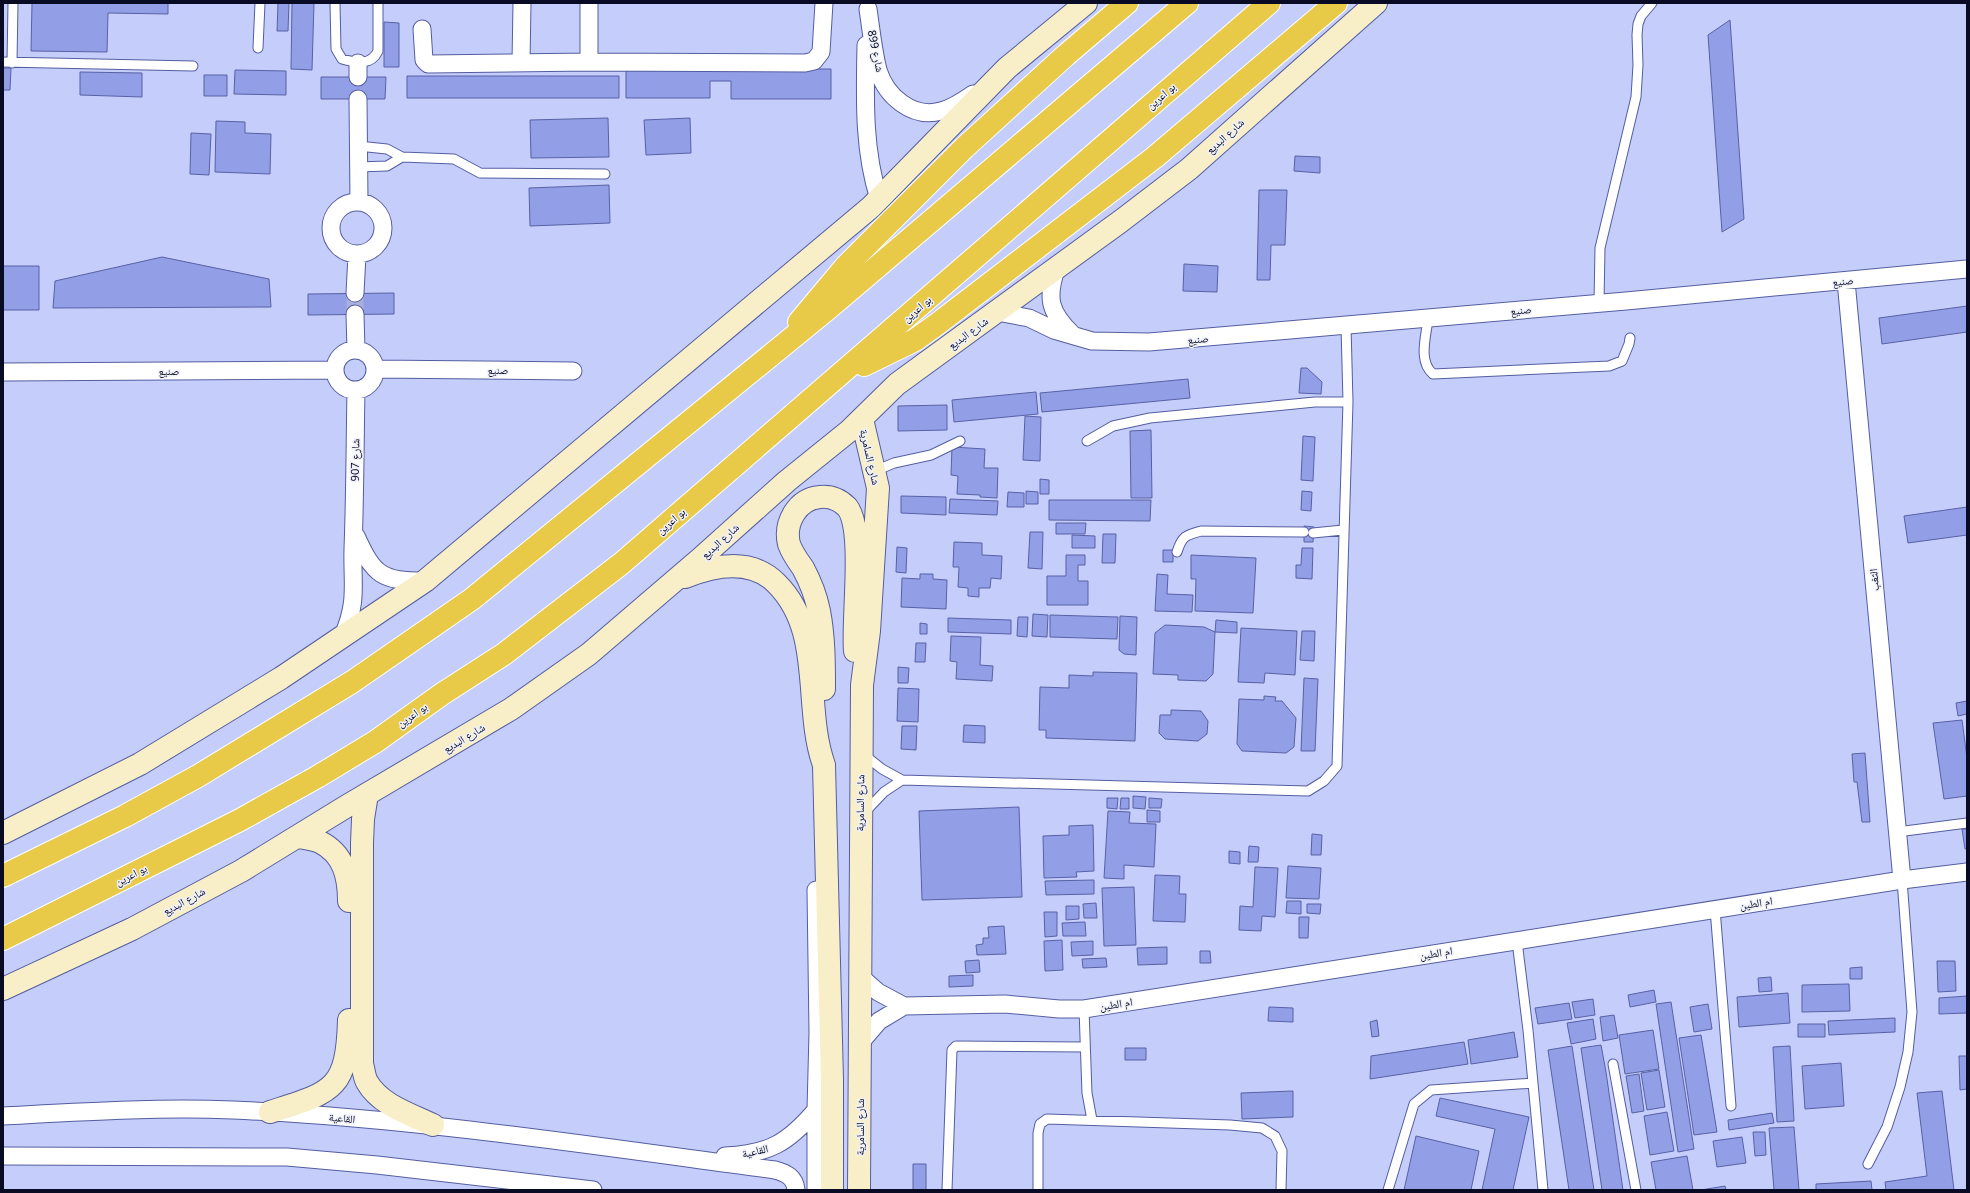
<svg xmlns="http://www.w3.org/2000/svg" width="1970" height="1193" font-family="'Noto Sans','Noto Naskh Arabic',sans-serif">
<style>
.building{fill:#929ee6;stroke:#5861a5}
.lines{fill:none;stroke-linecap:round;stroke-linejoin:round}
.street-tunnel{stroke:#a9b1db;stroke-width:17;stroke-dasharray:17 8;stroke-linecap:butt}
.lane-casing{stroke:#545da0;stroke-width:11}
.street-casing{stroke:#545da0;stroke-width:19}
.secondary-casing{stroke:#545da0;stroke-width:24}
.highway-casing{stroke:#fff;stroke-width:24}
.lane{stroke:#fff;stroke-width:9}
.street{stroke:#fff;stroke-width:17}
.secondary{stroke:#f8efc8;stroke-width:22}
.highway{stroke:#e8ca48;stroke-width:22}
.labels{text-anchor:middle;stroke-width:3;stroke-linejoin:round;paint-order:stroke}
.street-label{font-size:11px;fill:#090a24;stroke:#eff1f9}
</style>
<rect width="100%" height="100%" fill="#c5cefb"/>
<path class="building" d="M32,3H168V14L108,13L107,52L31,51Z
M278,3H289L288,31H277Z
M292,3H314L312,70L291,69Z
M1730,20L1744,219L1722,232L1708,35Z
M384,22L399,23V67H384Z
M3,68H11L10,90H3Z
M626,69H831V99H731V81H710V98H626Z
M235,70L286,71V95L234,94Z
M80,72L142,73V97L80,95Z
M204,75H227V96H204Z
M407,76H619V98H407Z
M321,77H386L385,99H321Z
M608,118L609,157L531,158L530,120Z
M690,118L691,153L646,155L644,120Z
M216,121L245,122V133L271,134L270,174L215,172Z
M191,133L211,134L209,175L190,174Z
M1295,156L1320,157V173L1294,171Z
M609,185L610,223L530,226L529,188Z
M1259,190H1287L1285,245H1271L1270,280H1257Z
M162,257L269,279L271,307L53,308L55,281Z
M1184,264L1218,266L1217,292L1183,291Z
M3,266H39V310H3Z
M394,293V314L308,315V294Z
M1967,306V332L1882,344L1879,318Z
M1301,368H1307L1322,382L1321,394L1299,393Z
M1188,379L1190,398L1042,412L1040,393Z
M1036,392L1038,414L954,422L952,400Z
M947,405V430L898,431V406Z
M1025,416L1041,417L1040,461L1023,460Z
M1151,430L1152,498H1131L1130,431Z
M1303,436L1315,437L1313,481L1301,480Z
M952,447L985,449L984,468H998L997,498L980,497V495L957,494L958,476L951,475Z
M1040,479L1049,480V494H1040Z
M1026,491L1038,492V504H1026Z
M1302,491L1312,492L1311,511L1301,510Z
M1008,492L1024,493V507H1007Z
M901,496L946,497V515L901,513Z
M950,499L998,501L997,515L949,513Z
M1049,500H1151L1150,521L1049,520Z
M1967,507V535L1908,543L1904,516Z
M1056,523H1086L1085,534H1056Z
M1304,526L1314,527L1313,542H1304Z
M1030,532H1043L1042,569L1028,568Z
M1103,534H1116L1115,563H1102Z
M1072,535L1095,536V548H1072Z
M954,542L982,543V555L1002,556L1001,579L991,578L990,588H979V597L968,596V588L958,587L959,567H953Z
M897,547L907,548L906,573L896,572Z
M1302,548H1313L1312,579L1296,578V565H1301Z
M1163,550H1173V562H1163Z
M1066,555H1085V565H1078V581H1088V605H1047V576H1066Z
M1191,555L1256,558L1253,613L1195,611L1196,579H1191Z
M920,574H933V579L947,580L946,609L901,607L902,578L920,579Z
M1157,574L1168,575L1167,594L1193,595L1192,612L1155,611Z
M1033,614L1048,615L1047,637L1032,636Z
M1050,615L1118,617L1117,639L1050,637Z
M1120,616L1137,617L1136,655L1124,654L1119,650Z
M1018,617H1028L1027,637L1017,636Z
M948,618L1011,620V634L948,632Z
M1216,620L1237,622V633L1215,632Z
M920,623L927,624V634H920Z
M1165,625L1204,627L1215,632L1213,674L1206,681L1178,680V675L1153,674L1155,633Z
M1241,628L1297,631L1295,675L1265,673L1264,683L1238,682Z
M1302,631H1315L1314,661L1300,660Z
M951,636L981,637L980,665L993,666L992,681L956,679L957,662L950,661Z
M916,643H926L925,662H915Z
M898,667L909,668L908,683H898Z
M1093,672L1137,673L1135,741L1046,738V730H1039L1040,687L1069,688V675L1093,676Z
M1304,678L1318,679L1315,751H1301Z
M898,688L919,689L918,722L897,721Z
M1264,696L1276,697L1275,701H1282L1296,718L1294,747L1286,753L1242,751L1237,744L1239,699L1264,700Z
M1967,701V714L1958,716L1956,703Z
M1171,710L1201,711L1208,721L1207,734L1198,741L1165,739L1159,733L1160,715H1171Z
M1962,720L1967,758V796L1944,799L1933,723Z
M964,725L985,726V743L963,742Z
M902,726H917L916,750L901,749Z
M1865,753L1870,822H1862L1857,782H1854L1852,754Z
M1133,796L1146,797L1145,809L1133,808Z
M1107,798H1118L1117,809L1107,808Z
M1121,798H1129V809H1120Z
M1149,798L1162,799L1161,808H1149Z
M1019,807L1022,897L922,900L919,811Z
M1147,810L1160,811V822H1147Z
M1108,811L1130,812L1129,823L1156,824L1154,867L1124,865V879L1104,878Z
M1093,825L1094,871L1076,872L1077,877L1044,878L1043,836L1069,835V826Z
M1962,829H1967V849H1965Z
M1312,834L1322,835L1321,855H1311Z
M1249,846L1259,847L1258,862H1248Z
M1229,851L1240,852V864L1229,863Z
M1288,866L1321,868L1319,899L1286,898Z
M1255,867L1278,868L1275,917L1262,916L1261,931L1239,930L1240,906L1253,907Z
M1155,875L1180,876L1179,894H1186L1185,922L1153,921Z
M1094,880V894L1046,895L1045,881Z
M1134,887L1136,945L1104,946L1102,888Z
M1287,901H1301V914L1286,913Z
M1096,903L1097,918H1084L1083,904Z
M1307,904H1321L1320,914L1307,913Z
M1066,906H1079V919L1066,920Z
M1044,912H1057V936L1045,937Z
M1299,917H1309L1308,938H1299Z
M1085,922L1086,936H1063L1062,923Z
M1004,926L1006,954L977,955L976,945L983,944V938H989L988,927Z
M1062,940L1063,970L1045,971L1044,941Z
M1093,941V955L1072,956L1071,942Z
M1167,947V964L1138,965L1137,948Z
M1200,951H1210L1211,963H1200Z
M1106,958L1107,967L1083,968L1082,959Z
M979,960L980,972L966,973L965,961Z
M1937,961H1955L1956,991L1938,992Z
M1862,967V979H1850V968Z
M973,975V986L949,987V976Z
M1771,977L1772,991L1759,992L1758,978Z
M1849,984L1850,1011L1802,1012V985Z
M1654,990L1656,1002L1630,1007L1628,995Z
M1788,993L1790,1023L1739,1027L1737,997Z
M1967,996V1013L1939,1014V998Z
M1593,999L1595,1015L1575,1018L1572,1002Z
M1671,1002L1694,1149L1678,1152L1656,1004Z
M1569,1003L1572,1019L1538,1024L1535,1008Z
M1708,1004L1712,1029L1694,1032L1690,1007Z
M1269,1007L1293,1008V1022L1268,1021Z
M1614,1015L1618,1038L1603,1041L1600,1017Z
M1895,1018V1032L1829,1035L1828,1021Z
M1593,1019L1596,1039L1571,1044L1567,1023Z
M1377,1020L1379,1036L1372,1037L1370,1022Z
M1798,1024H1825V1037H1798Z
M1653,1030L1659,1069L1625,1074L1619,1035Z
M1514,1032L1518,1057L1471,1064L1468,1040Z
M1701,1035L1717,1132L1694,1135L1679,1038Z
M1464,1042L1468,1064L1370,1079L1371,1056Z
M1601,1045L1606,1072L1623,1190H1602L1581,1048Z
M1572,1046L1594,1190H1569L1548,1050Z
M1790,1046L1794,1121L1777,1122L1773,1047Z
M1125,1048H1146V1060H1125Z
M1959,1056H1967V1089L1960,1090Z
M1841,1063L1844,1106L1805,1109L1802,1066Z
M1659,1070L1665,1107L1647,1110L1641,1073Z
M1639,1074L1644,1111L1632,1113L1626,1076Z
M1293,1091V1117L1242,1119L1241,1093Z
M1942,1091L1954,1190H1886L1885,1182L1927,1176L1917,1093Z
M1440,1098L1529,1117L1513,1190H1482L1495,1129L1436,1116Z
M1667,1112L1674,1151L1650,1155L1644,1116Z
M1772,1113L1774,1123L1729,1130L1728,1120Z
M1794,1127L1799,1190H1774L1769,1128Z
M1753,1132H1765L1766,1155L1755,1156Z
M1416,1136L1479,1151L1471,1190H1404Z
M1742,1137L1746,1163L1717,1167L1713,1141Z
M1687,1156L1693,1190H1656L1651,1162Z
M913,1164H926V1190H913Z
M1871,1181L1872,1190H1816V1184Z
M1725,1186L1726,1190H1701Z"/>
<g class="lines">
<path class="street-tunnel" d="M355,293V314"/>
<g class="lane-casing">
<path id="lane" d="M335,3L336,49L342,59C356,63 371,66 378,51V3
M258,48L260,3
M3,62L193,66
M12,63L13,3
M358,146L387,149L402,157L454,159L480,173L605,174
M358,167L387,166L402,157
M1599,303L1600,248L1636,97L1638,65L1637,35L1638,24L1641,16L1652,3
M1428,319C1426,337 1418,361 1433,374L1609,366L1622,361L1629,344L1630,338
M1087,441L1113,426L1150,418L1315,402H1348
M875,471L894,463L931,455L960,441
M1313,533L1343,530
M1177,552C1182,536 1186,535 1201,531L1304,532
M863,754L882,769L902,780L1308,791L1324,781L1337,766L1348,402L1346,326
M865,812L884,792L902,780
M1897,832L1967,823
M1715,909L1731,1106
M1517,941L1528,1030L1543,1190
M1084,1009L1087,1093L1092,1120
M1613,1064L1636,1190
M1868,1164L1887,1127L1900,1087L1908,1052L1912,1012L1902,880
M947,1190L952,1050L956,1046L1084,1047
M1038,1190V1133L1040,1124L1047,1119L1230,1125L1262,1128L1275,1136L1282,1151L1281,1190
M1388,1190L1414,1104L1431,1090L1533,1083"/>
</g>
<g class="street-casing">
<path id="street" d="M589,3V62L805,63L814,61L821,52L824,3
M868,9C871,29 873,50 878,70C886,96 912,119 941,111C953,108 963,101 973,94
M422,29L424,60L428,64L589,62
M866,45C865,97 863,149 879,199
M521,63L522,3
M358,77V63
M358,99L359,202
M331 228a26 26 0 1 1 52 0a26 26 0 1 1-52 0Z
M1057,266C1046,298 1049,312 1073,335
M1846,281L1902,880
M355,293L357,255
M997,312L1029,318L1054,330L1092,341L1149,342L1626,301L1967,269
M355,314L356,350
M335 370a20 20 0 1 1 40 0a20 20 0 1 1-40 0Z
M375,369L573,371
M3,372L335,370
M356,536C374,576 382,581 425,581
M343,636C358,600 352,586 353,549C355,496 355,443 356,390
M861,977L878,992L904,1006
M861,1042L879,1021L904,1006L1005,1004L1059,1009H1084L1902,880L1967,872
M3,1116C79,1112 156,1107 233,1110C414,1118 595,1146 775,1170C786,1173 795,1177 796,1190
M3,1156L287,1157L377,1165L593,1190
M725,1156C769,1154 788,1143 816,1110
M816,1190V1110L818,1033L816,890"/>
</g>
<g class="secondary-casing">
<path id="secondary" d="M685,577C715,565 751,558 776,583C825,631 803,707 824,765L832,1080V1190
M824,689C824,663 824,637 819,611C816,596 810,581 803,568C798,561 792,553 789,544C784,523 797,499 820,497C830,496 839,499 847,507C865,529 852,619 855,651
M367,794L363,819L362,843V1064C364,1070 364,1077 367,1082C380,1105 410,1114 433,1125
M3,833L140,764L281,678L425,581L871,207L1007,68L1086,3
M298,837C305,838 313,839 320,842C344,854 349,877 349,901
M3,989L132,929L241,871L347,806L511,709L589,654L701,558L787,481L849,431L897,384L1121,221L1189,169L1376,3
M270,1112C332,1092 347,1091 349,1020
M859,1190L862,685L869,631L878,488L862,419"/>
</g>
<g class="highway-casing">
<path id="highway" d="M799,322L846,266L964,148L1066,55L1127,3
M864,365L915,340L936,325L1155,157L1336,3
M3,876L125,816L198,776L352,682L472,599L830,307L1187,3
M3,939L240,820L317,777L375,742L442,694L504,654L622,563L1269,3"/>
</g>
<use href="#lane" class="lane"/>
<use href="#street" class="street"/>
<use href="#secondary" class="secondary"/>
<use href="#highway" class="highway"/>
</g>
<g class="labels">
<g class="street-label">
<text transform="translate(876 51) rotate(78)" y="4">شارع 899</text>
<text transform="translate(1161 96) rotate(-41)" y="4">بو اعرين</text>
<text transform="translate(1225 136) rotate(-42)" y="4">شارع البديع</text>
<text transform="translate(1843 281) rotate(-5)" y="4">صنيع</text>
<text transform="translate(917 309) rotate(-41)" y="4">بو اعرين</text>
<text transform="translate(1521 310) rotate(-5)" y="4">صنيع</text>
<text transform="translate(968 333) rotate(-36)" y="4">شارع البديع</text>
<text transform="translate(1198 339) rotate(-4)" y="4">صنيع</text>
<text x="498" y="374">صنيع</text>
<text x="169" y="375">صنيع</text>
<text transform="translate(870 457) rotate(77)" y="4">شارع السامرية</text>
<text transform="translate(355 460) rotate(-89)" y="4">شارع 907</text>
<text transform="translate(671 521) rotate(-41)" y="4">بو اعرين</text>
<text transform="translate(720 541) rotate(-42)" y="4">شارع البديع</text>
<text transform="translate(1874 580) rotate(-95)" y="4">الثغب</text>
<text transform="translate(412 715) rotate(-35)" y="4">بو اعرين</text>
<text transform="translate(464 738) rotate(-31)" y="4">شارع البديع</text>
<text transform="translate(860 803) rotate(-89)" y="4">شارع السامرية</text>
<text transform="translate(131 875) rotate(-27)" y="4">بو اعرين</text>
<text transform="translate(184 901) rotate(-28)" y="4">شارع البديع</text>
<text transform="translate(1756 903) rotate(-9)" y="4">ام الطين</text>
<text transform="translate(1436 953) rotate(-9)" y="4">ام الطين</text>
<text transform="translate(1116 1004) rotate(-9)" y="4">ام الطين</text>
<text transform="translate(342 1118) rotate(5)" y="4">القاعية</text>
<text transform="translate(860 1127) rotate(-90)" y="4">شارع السامرية</text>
<text transform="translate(755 1151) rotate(-13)" y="4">القاعية</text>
</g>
</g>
<rect width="1970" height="1193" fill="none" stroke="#090a24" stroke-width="8"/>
</svg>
